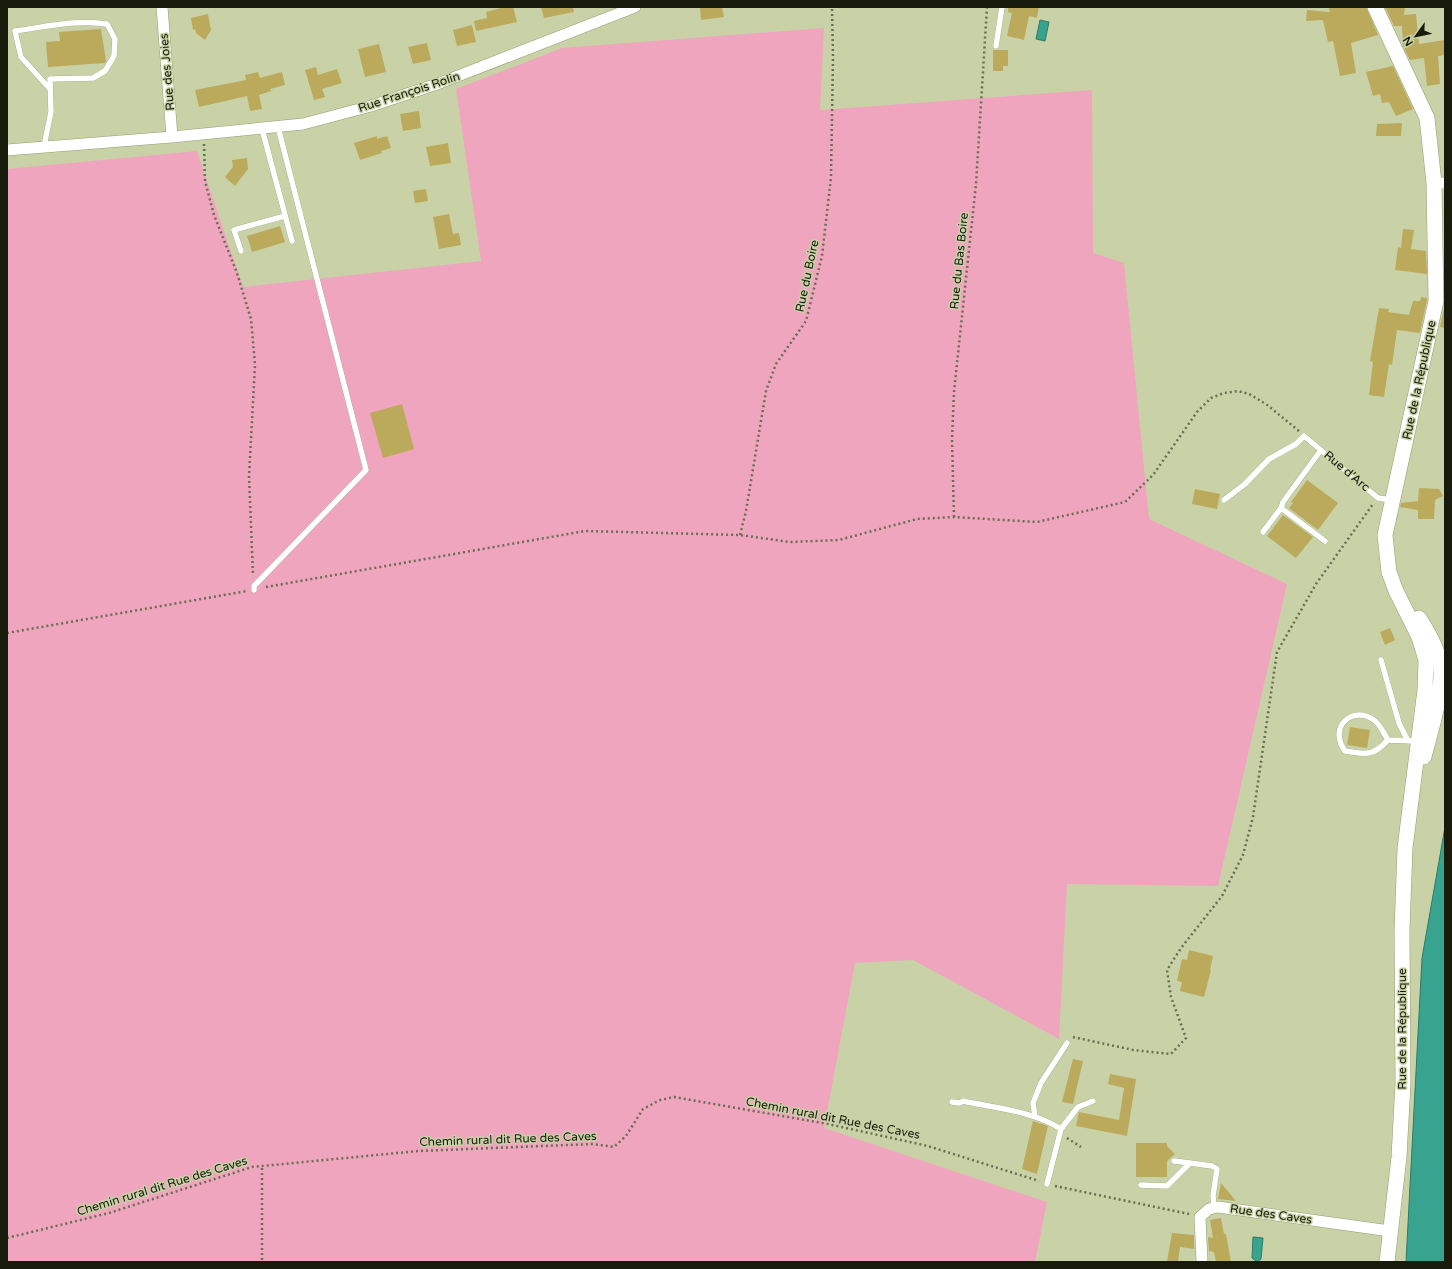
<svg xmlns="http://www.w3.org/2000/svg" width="1452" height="1269" font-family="'Varela Round',sans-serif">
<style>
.green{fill:#f0a5bf}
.water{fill:#38a48f;stroke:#2e7b67}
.building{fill:#bbaa5b}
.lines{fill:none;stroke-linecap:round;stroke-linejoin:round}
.lane-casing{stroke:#939c72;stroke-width:6}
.street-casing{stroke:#939c72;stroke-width:12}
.secondary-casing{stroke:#939c72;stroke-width:16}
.path{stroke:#686e52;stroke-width:2.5;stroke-dasharray:2 3;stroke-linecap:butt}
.lane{stroke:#fff;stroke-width:5.5}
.street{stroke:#fff;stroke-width:11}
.secondary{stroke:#fff;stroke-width:15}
.labels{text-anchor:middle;stroke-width:3;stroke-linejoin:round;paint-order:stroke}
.street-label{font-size:12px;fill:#181b0b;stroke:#c9d2a7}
</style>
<rect width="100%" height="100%" fill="#c9d2a7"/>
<path class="green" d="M824,28L820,110L1092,90L1093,253L1124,263L1149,519L1287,584L1218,886L1067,884L1059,1039L913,960L855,963L824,1128L1047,1202L1035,1262H7V169L197,151L243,287L481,261L456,89L562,48Z"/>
<path class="water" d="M1040,20L1049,22L1045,41L1036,39Z
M1445,827V1262H1406L1422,958Z
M1253,1237L1263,1238L1261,1259L1257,1262L1252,1258Z"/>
<path class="building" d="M505,7H513L517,22L476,31L474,21L487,18L486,12Z
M541,7H573L574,12L544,18Z
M700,7H722L724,17L701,20Z
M1008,7H1039L1037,18L1029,16L1024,40L1007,36L1012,13L1008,12Z
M1329,7H1366L1378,35L1351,43L1356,73L1340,76L1333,41L1328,42L1323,20L1306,21L1307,10L1330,12Z
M1385,7H1405L1404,15L1416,14L1419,44L1445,40V55L1438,56L1440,84L1427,86L1424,58L1410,60L1403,46L1402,26H1394Z
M208,14L211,30L205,40L196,33L195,29L193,30L191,18Z
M472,25L476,42L457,46L453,30Z
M101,29L106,61L105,63L48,67L46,42L60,41L59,32Z
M427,43L431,60L413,64L408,47Z
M379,44L386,72L365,77L358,49Z
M993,50H1008V66H1003V71H993Z
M1393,66L1413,109L1396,116L1389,102L1382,103L1380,94L1373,96L1366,72Z
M316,67L318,75L337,69L342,83L322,89L325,97L314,100L305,70Z
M258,72L260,78L282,72L285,85L270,89L271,91L259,95L262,109L250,111L247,96L199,107L195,90L246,80L245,75Z
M419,111L421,128L403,131L400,114Z
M1402,123L1401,136H1376L1377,124Z
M377,136V139L387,136L391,148L381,151L382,153L360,160L354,143Z
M448,143L451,163L430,166L426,147Z
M247,158L248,169L235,186L225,177L233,167L232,160Z
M426,189L428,201L415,203L413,191Z
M449,214L453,234L459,233L461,245L439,249L433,217Z
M280,226L285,242L252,252L247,236Z
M1403,229L1414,230L1411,249L1426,251L1427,274L1395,270L1398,247L1401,248Z
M1421,297L1427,298V300L1420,333L1397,330L1392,365L1389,364L1384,397L1369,395L1373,362L1370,361L1379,308L1389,309L1388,312L1409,315L1413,301H1420Z
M1445,303V328L1440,327Z
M402,404L414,449L383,458L370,413Z
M1307,480L1338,503L1318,530L1289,508L1293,503L1291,502Z
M1419,488L1439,489L1443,496L1435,500L1434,519H1418V510L1400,507L1401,503L1418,501Z
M1195,489L1220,494L1217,509L1192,504Z
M1283,515L1313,537L1296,558L1267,536Z
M1390,628L1395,640L1385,645L1380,632Z
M1350,727L1370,730L1367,748L1347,745Z
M1189,950L1213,956L1210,970H1211L1204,997L1180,991L1182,982L1177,981L1182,959L1187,960Z
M1073,1059L1083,1061L1073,1104L1062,1102Z
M1110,1074L1136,1079L1127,1136L1076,1126L1079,1112L1119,1120L1124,1088L1108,1084Z
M1033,1121L1048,1126L1037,1174L1022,1169Z
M1136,1143H1167V1146L1175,1154L1167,1161V1177H1136Z
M1221,1183L1236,1201L1218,1199Z
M1221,1218L1224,1234H1226L1231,1262H1216L1214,1252L1209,1251L1208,1237L1213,1238L1210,1220Z
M1172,1233L1194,1235V1249L1180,1247L1178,1262H1167Z"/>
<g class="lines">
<g class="lane-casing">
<path id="lane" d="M996,46L1002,7
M262,129L292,241
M44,146L51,112L50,79L93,78L105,71L114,56L115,39L107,24C77,19 45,27 15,31L21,57L50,89
M241,251L234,230L285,216
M1224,500L1245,484L1269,459L1296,444L1304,436L1378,498L1392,500
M1281,508L1325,541
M1263,532L1281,508L1283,502L1321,450
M254,590V586L366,470L278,127
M1381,660L1399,723L1408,741
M1388,740C1372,757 1367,754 1345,751C1327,726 1354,705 1374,720C1380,724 1384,734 1388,740L1417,741
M952,1102L960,1103L963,1101C995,1108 1033,1111 1061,1129
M1035,1117L1033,1103L1041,1083L1067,1043
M1174,1161L1190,1163
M1047,1184L1061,1129L1078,1107L1093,1101
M1141,1185L1167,1186L1190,1163L1212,1166L1217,1169L1213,1196L1214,1208"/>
</g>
<g class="street-casing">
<path id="street" d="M162,7L172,137
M7,150L172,137L303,124L371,106L440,83L635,7
M1434,183H1445
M1202,1262L1200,1217L1209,1209L1218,1207L1390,1231"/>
</g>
<g class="secondary-casing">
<path id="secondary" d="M1375,7L1427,118L1434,183L1436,301L1385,535L1389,572L1396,591L1419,637L1426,660L1425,690L1405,848L1402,930L1403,1083L1399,1157L1387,1262
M1419,618C1428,632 1437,647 1440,663C1445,686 1430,733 1424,757"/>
</g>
<path class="path" d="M204,144L205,181L214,215L237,273L251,319L255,365L249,476L253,575
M954,517L952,439L954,392L976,184L987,7
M740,535L746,511L766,391L776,364L806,321L822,256L831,177L833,58L832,7
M266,587L585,531L740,535L790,542L839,540L917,519L954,517L1037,522L1125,502L1153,475L1197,412L1211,398L1224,393L1238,391L1249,394L1266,404L1299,431
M7,633L247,591
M1073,1037L1133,1050L1171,1054L1186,1038L1171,997L1167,970L1181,948L1222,896L1243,855L1253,817L1277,652L1316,584L1373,504
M1067,1138L1081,1147
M262,1168V1262
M1055,1186L1189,1214
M7,1238L109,1213L252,1167L418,1151L593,1144L614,1147L626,1136L643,1109L660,1100L674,1097L828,1124L928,1146L1039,1181"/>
<use href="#lane" class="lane"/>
<use href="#street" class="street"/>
<use href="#secondary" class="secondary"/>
</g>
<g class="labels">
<g class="street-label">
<text transform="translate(167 72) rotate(-95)" y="4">Rue des Joies</text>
<text transform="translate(409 92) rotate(-18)" y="4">Rue François Rolin</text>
<text transform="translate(959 261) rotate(-84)" y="4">Rue du Bas Boire</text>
<text transform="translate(807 276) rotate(-78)" y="4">Rue du Boire</text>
<text transform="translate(1419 380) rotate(-78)" y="4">Rue de la République</text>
<text transform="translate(1347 471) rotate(40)" y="4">Rue d’Arc</text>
<text transform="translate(1402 1029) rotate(-90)" y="4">Rue de la République</text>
<text transform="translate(833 1118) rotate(11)" y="4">Chemin rural dit Rue des Caves</text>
<text transform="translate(508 1139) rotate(-2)" y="4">Chemin rural dit Rue des Caves</text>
<text transform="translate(162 1186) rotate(-17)" y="4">Chemin rural dit Rue des Caves</text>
<text transform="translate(1271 1214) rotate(8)" y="4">Rue des Caves</text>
</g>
</g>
<rect width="1452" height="1269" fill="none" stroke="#181b0b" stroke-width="16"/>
<g transform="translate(1416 36) rotate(237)" stroke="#c9d2a7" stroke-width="3" paint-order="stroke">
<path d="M0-3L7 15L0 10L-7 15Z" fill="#181b0b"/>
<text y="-6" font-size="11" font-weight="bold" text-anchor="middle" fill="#181b0b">N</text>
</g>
</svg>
